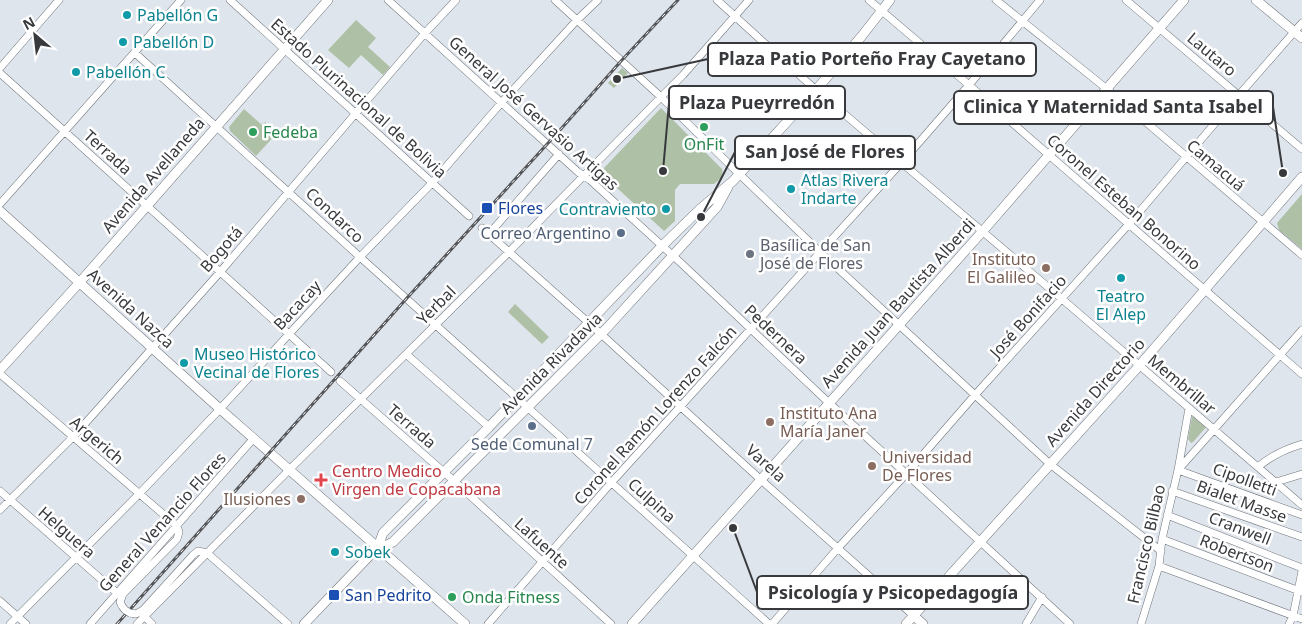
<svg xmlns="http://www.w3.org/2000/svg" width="1302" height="624" font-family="'Noto Sans',sans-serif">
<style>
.green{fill:#aec0a6}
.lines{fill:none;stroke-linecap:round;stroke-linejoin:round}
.minor-casing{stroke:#71767c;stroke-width:8}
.major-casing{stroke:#71767c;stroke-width:10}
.minor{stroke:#fff;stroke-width:7}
.major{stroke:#fff;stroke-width:9}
.rail-casing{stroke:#535559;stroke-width:3}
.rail{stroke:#fff;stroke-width:1;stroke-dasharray:4;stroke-linecap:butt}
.minor-bridge-casing{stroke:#71767c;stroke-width:8;stroke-linecap:butt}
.minor-bridge{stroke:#fff;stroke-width:7}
.culture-dot{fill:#0f9aa8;stroke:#fff;stroke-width:2}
.leisure-dot{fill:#2e9e5b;stroke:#fff;stroke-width:2}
.transit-dot{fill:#1a4fb4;stroke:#fff;stroke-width:2}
.service-dot{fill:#5c6f8a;stroke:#fff;stroke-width:2}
.worship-dot{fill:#6b7280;stroke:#fff;stroke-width:2}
.education-dot{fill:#8d6e63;stroke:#fff;stroke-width:2}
.health-dot{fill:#e0444e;stroke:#fff;stroke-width:2}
.labels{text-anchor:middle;stroke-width:5;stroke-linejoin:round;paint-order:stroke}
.culture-label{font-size:16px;fill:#0d838f;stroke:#fff;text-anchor:start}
.street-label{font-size:16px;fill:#37393c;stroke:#fff}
.leisure-label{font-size:16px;fill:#27864d;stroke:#fff;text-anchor:start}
.transit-label{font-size:16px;fill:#164399;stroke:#fff;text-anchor:start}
.service-label{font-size:16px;fill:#4e5e75;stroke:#fff;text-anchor:end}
.worship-label{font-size:16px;fill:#5b616d;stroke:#fff;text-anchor:start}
.education-label{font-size:16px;fill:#785e54;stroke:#fff;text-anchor:end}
.health-label{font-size:16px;fill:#be3a42;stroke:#fff;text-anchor:start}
.leader{fill:none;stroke:#37393c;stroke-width:2}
.callout-dot{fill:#37393c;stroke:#fff;stroke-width:2}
.callout{fill:#fff;stroke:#37393c;stroke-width:2}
.callout-label{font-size:18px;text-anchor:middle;font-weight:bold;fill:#37393c}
</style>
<rect width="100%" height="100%" fill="#dfe5ec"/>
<path class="green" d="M356,20L376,38L368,47L390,67L383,75L361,55L349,68L328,50Z
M622,68L628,73L614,88L608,83Z
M661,108L722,169C724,176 719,180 714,184H680L675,190V221L664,231L605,177L604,168Z
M244,109L262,125L265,122L277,133L256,156L230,131L229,127Z
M1302,194V249L1279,230L1277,223Z
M515,304L549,337L542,344L508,312Z
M1195,415L1207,426L1193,442L1191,443L1188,439L1192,417Z"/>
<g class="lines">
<g class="minor-casing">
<path id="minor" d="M230,0L469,216
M388,0L578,172L590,180L681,263L828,402L1070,624
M555,0L661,97L731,166L820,252L975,395L1050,464L1161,551
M717,0L816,90L1062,299L1302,505
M869,0L969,85L1049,155L1302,374
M996,0L1107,89L1302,255
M1126,0L1302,149
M135,53L360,257L769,624
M0,68L59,0
M0,73L331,372
M0,204L181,0
M482,228L589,323L760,479L914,616
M489,234L559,154
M1302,330L1178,470L1302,515
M406,354L489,427
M0,374L177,526L179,532L177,539L123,594L120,602L122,606
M340,381L454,481L611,624
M1258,467C1272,455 1285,449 1302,444
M1276,482L1302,474
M0,491L117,593
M1172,491L1302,537
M0,510L73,437L221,271L356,113L425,33L456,0
M1167,515L1302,568
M1162,539L1302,592
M207,553L288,624
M1159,566L1302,619
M0,601L26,624
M130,613L136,614L143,610L193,555L198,551L207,553
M145,617L152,624
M10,624L140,493L220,409L360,257L432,183L502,102L577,20L598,0
M90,624L254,438
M137,624L289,470L509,252L661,97L683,75L749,0
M488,624L611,483L902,162L969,85L1040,0
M772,624L838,548L907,473L975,395L1129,224L1239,95L1302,23
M1026,624L1042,597
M1141,624L1159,566L1162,539L1178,470L1189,408
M1289,624L1293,616L1302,571"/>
</g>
<g class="major-casing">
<path id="major" d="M1256,0L1302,38
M0,211L220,409L465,624
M0,370L80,282L328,0
M378,547L387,545L393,542L606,329L717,207L728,187
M914,616L923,624
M304,624L378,547L383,533L489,427L662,246L700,209L733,181L816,90L861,37L890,0
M632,624L982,232L1184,0
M906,624L1139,366L1302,177"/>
</g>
<use href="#minor" class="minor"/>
<use href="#major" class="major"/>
<g class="rail-casing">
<path id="rail" d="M117,624L407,298L560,130L622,60L678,0"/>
</g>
<use href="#rail" class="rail"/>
<g class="minor-bridge-casing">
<path id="minor-bridge" d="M122,606L125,610L130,613"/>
</g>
<use href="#minor-bridge" class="minor-bridge"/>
</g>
<g class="culture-dot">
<circle cx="127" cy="15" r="5"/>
<circle cx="123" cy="42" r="5"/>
<circle cx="76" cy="72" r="5"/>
<circle cx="791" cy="189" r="5"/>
<circle cx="666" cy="209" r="5"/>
<circle cx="1121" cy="278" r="5"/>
<circle cx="184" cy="363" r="5"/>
<circle cx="335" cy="552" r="5"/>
</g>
<g class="leisure-dot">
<circle cx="704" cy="127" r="5"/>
<circle cx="253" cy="132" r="5"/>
<circle cx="452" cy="597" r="5"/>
</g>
<g class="transit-dot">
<rect x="481" y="202" width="12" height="12" rx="2.5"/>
<rect x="328" y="589" width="12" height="12" rx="2.5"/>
</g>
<g class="service-dot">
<circle cx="621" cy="233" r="5"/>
<circle cx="532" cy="426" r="5"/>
</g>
<circle class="worship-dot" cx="750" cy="254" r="5"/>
<g class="education-dot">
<circle cx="1046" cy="268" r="5"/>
<circle cx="770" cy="422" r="5"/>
<circle cx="872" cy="466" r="5"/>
<circle cx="301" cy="499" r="5"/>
</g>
<path class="health-dot" d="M318.5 472.5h5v5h5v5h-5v5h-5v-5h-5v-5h5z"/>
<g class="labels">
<g class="culture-label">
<text x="137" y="21">Pabellón G</text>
<text x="133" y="48">Pabellón D</text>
<text x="86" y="78">Pabellón C</text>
<text x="801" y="186">Atlas Rivera<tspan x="801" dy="18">Indarte</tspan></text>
<text x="656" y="215" text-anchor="end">Contraviento</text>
<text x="1121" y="302" text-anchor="middle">Teatro<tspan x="1121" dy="18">El Alep</tspan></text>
<text x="194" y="360">Museo Histórico<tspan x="194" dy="18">Vecinal de Flores</tspan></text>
<text x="345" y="558">Sobek</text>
</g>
<g class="street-label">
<text transform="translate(1212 54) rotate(40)" y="6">Lautaro</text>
<text transform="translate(359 98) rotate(42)" y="6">Estado Plurinacional de Bolivia</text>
<text transform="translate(534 113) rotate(42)" y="6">General José Gervasio Artigas</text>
<text transform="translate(108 152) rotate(42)" y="6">Terrada</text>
<text transform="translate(1216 165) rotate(40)" y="6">Camacuá</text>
<text transform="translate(153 175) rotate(-49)" y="6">Avenida Avellaneda</text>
<text transform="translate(1124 202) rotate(41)" y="6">Coronel Esteban Bonorino</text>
<text transform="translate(335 215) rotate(43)" y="6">Condarco</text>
<text transform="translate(221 249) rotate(-49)" y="6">Bogotá</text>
<text transform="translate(898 303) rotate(-48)" y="6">Avenida Juan Bautista Alberdi</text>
<text transform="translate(297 305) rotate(-47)" y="6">Bacacay</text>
<text transform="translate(436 305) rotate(-45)" y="6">Yerbal</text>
<text transform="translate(131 308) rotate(42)" y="6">Avenida Nazca</text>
<text transform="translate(1028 316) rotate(-48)" y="6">José Bonifacio</text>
<text transform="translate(776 334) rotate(43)" y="6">Pedernera</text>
<text transform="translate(551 363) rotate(-45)" y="6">Avenida Rivadavia</text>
<text transform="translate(1182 384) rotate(40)" y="6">Membrillar</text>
<text transform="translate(1095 392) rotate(-48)" y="6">Avenida Directorio</text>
<text transform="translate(655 415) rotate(-48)" y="6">Coronel Ramón Lorenzo Falcón</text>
<text transform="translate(412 426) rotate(41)" y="6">Terrada</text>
<text transform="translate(97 440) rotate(40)" y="6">Argerich</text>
<text transform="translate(766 463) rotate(42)" y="6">Varela</text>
<text transform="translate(1245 479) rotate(20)" y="6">Cipolletti</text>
<text transform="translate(652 500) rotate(42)" y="6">Culpina</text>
<text transform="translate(1242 501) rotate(20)" y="6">Bialet Masse</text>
<text transform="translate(162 522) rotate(-48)" y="6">General Venancio Flores</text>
<text transform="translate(1240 528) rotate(21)" y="6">Cranwell</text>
<text transform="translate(67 532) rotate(41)" y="6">Helguera</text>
<text transform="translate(542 543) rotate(42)" y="6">Lafuente</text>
<text transform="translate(1146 544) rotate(-77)" y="6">Francisco Bilbao</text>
<text transform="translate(1237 553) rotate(21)" y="6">Robertson</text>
</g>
<g class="leisure-label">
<text x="263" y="138">Fedeba</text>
<text x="704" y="150" text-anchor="middle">OnFit</text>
<text x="462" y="603">Onda Fitness</text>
</g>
<g class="transit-label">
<text x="498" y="214">Flores</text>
<text x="345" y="601">San Pedrito</text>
</g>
<g class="service-label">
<text x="611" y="239">Correo Argentino</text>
<text x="532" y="450" text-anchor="middle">Sede Comunal 7</text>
</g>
<g class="worship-label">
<text x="760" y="251">Basílica de San<tspan x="760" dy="18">José de Flores</tspan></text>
</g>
<g class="education-label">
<text x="1036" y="265">Instituto<tspan x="1036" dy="18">El Galileo</tspan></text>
<text x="780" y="419" text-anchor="start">Instituto Ana<tspan x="780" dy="18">María Janer</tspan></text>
<text x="882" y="463" text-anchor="start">Universidad<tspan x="882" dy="18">De Flores</tspan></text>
<text x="291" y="505">Ilusiones</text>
</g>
<g class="health-label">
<text x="332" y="477">Centro Medico<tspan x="332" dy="18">Virgen de Copacabana</tspan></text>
</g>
</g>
<path class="leader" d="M617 79L708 59M663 171L669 103M1283 173L1273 107M701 217L735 152M733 528L757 592"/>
<g class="callout-dot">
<circle cx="617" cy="79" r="5"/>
<circle cx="663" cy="171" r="5"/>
<circle cx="1283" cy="173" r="5"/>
<circle cx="701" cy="217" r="5"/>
<circle cx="733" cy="528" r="5"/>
</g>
<g class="callout">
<rect x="708" y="43" width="328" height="33" rx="5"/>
<rect x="669" y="86" width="176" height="33" rx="5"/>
<rect x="954" y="91" width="319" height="33" rx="5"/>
<rect x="735" y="136" width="180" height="33" rx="5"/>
<rect x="757" y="576" width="271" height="33" rx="5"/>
</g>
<g class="callout-label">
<text x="872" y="65">Plaza Patio Porteño Fray Cayetano</text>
<text x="757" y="109">Plaza Pueyrredón</text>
<text x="1113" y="113">Clinica Y Maternidad Santa Isabel</text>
<text x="825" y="158">San José de Flores</text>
<text x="893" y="599">Psicología y Psicopedagogía</text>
</g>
<g transform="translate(35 35) rotate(332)" stroke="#ffffff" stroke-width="4" paint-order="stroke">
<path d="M0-4L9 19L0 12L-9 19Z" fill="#37393c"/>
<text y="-8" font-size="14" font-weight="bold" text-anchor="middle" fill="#37393c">N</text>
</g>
</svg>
